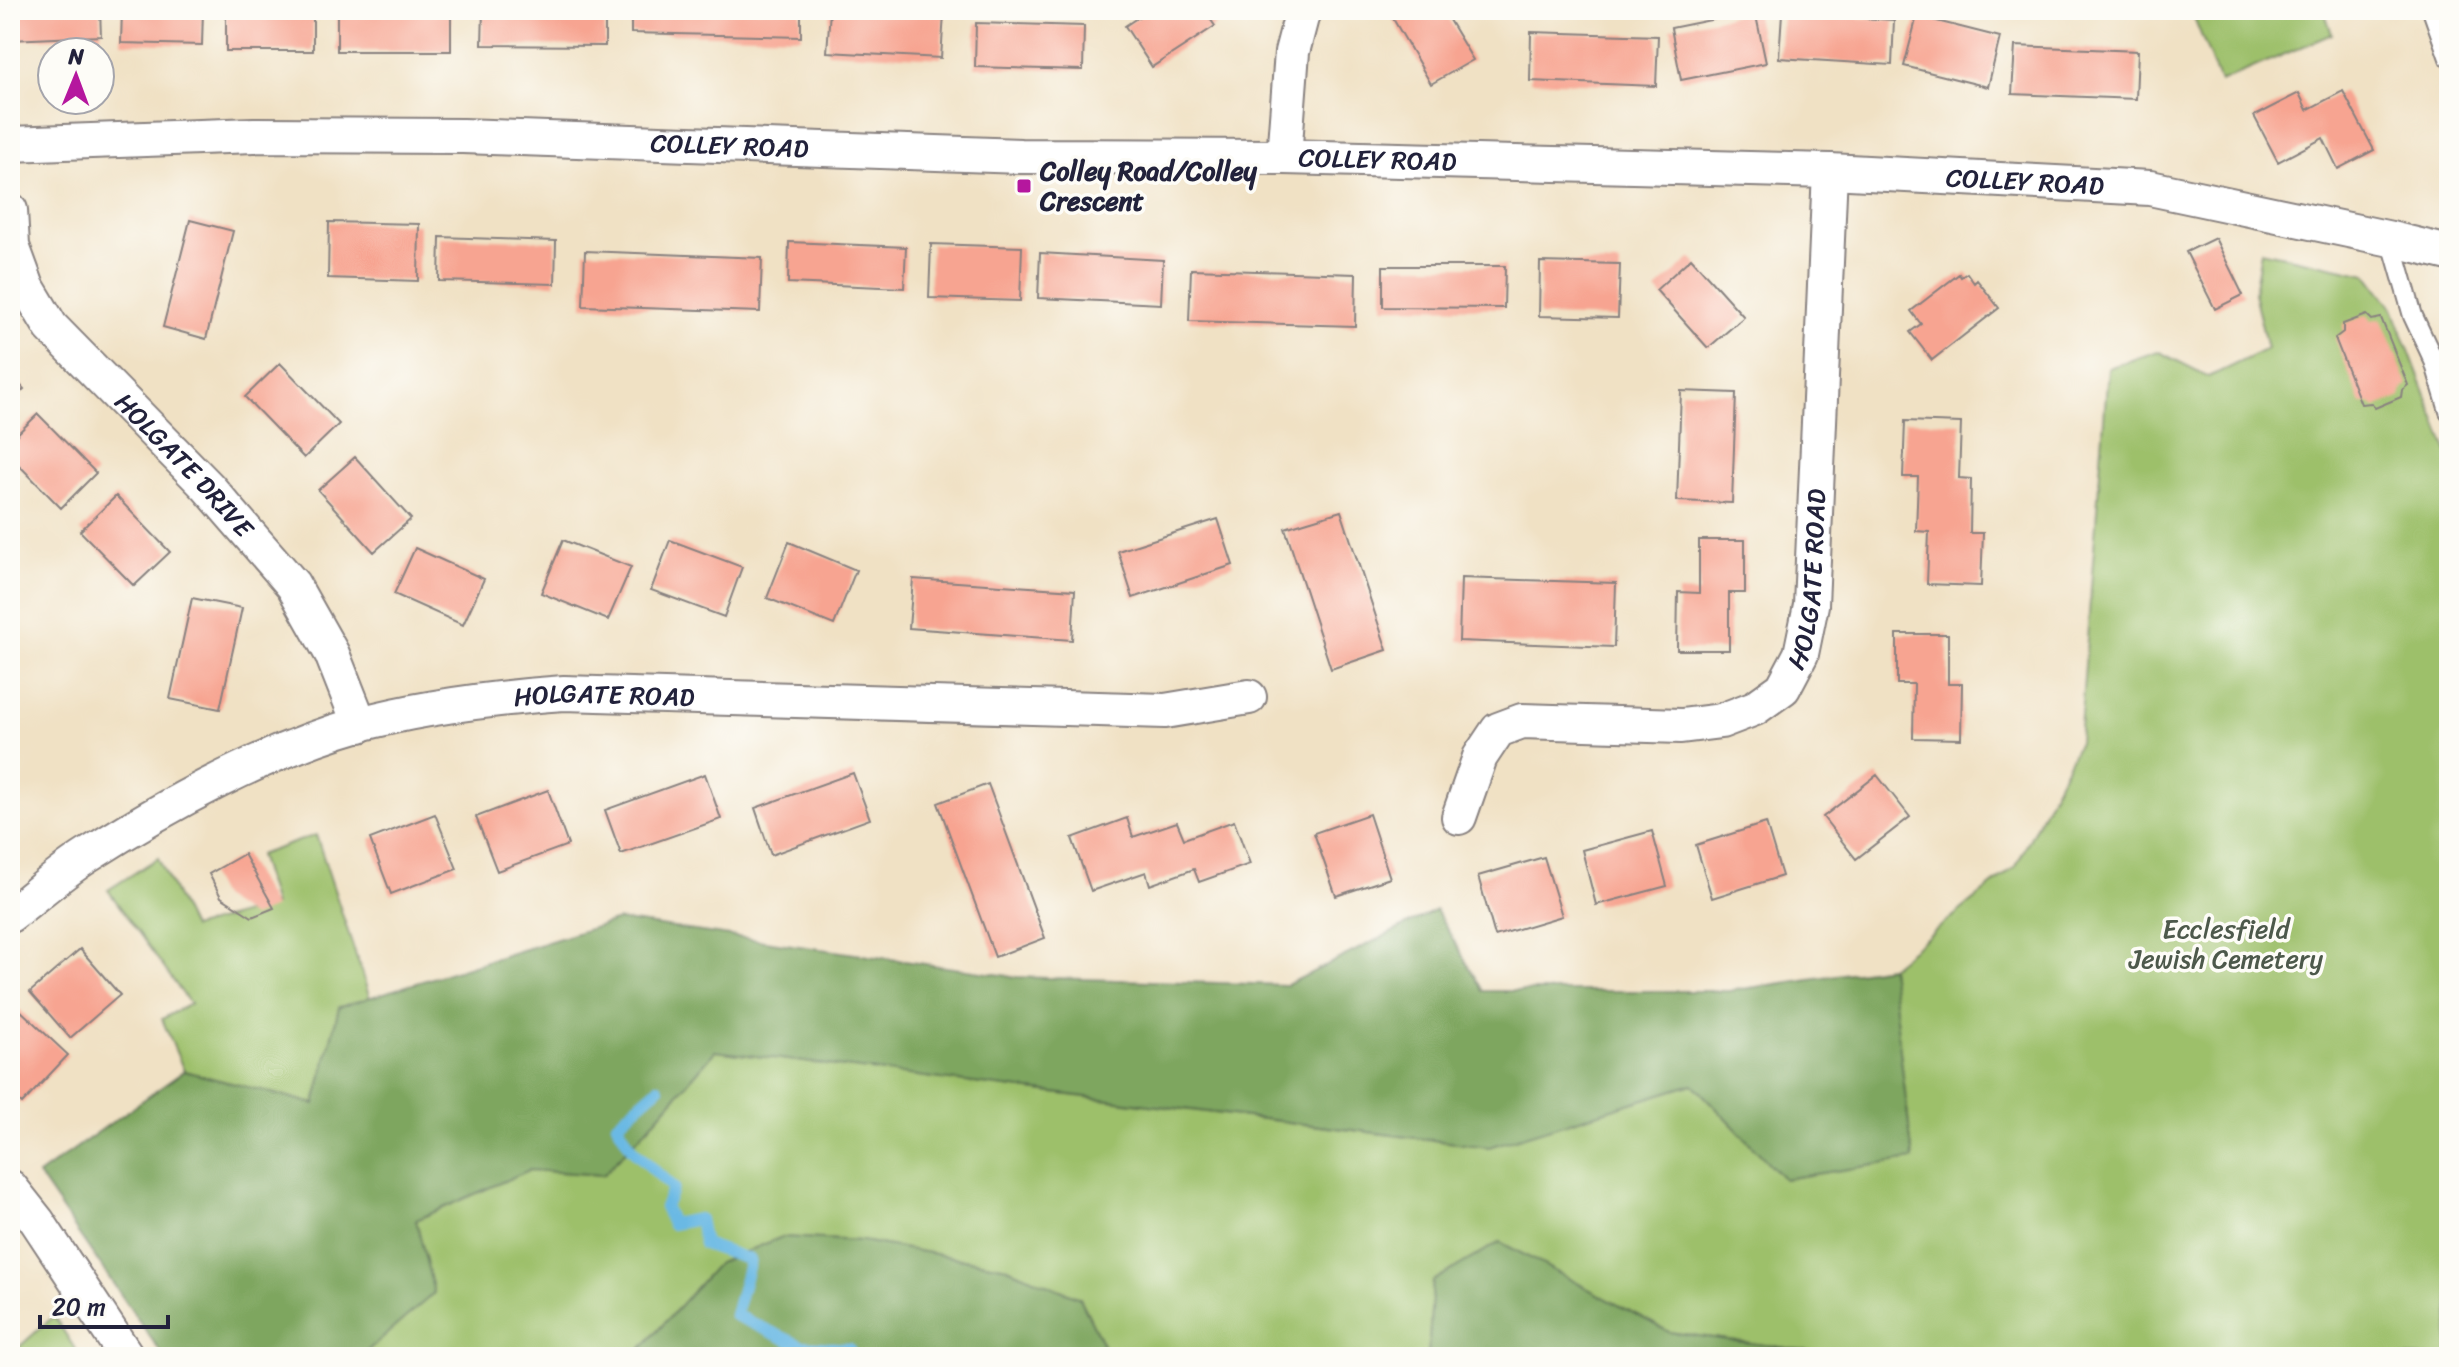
<svg xmlns="http://www.w3.org/2000/svg" width="2459" height="1367" font-family="Sriracha,sans-serif">
<style>
.green{fill:#9dc06a;stroke:#607152;stroke-width:2}
.forest{fill:#7ea65e;stroke:#50644c;stroke-width:2}
.lines{fill:none;stroke-linecap:round;stroke-linejoin:round}
.stream{stroke:#6ab9e4;stroke-width:12}
.building{fill:#f7a491}
.lane-casing{stroke:#898280;stroke-width:22}
.street-casing{stroke:#898280;stroke-width:38}
.lane{stroke:#fff;stroke-width:18}
.street{stroke:#fff;stroke-width:34}
.poi-dot{fill:#b5179e;stroke:#fdfcf7;stroke-width:3}
.labels{text-anchor:middle;stroke-width:7;stroke-linejoin:round;paint-order:stroke}
.street-label{font-size:26px;fill:#22223b;stroke:#fdfcf7}
.poi-label{font-size:26px;font-weight:bold;fill:#22223b;stroke:#fdfcf7;text-anchor:start}
.park-label{font-size:26px;fill:#4d594b;stroke:#fdfcf7}
</style>
<rect width="100%" height="100%" fill="#fdfcf7"/>
<filter id="ink" filterUnits="userSpaceOnUse"><feTurbulence type="fractalNoise" baseFrequency=".0125" numOctaves="2"/><feDisplacementMap in="SourceGraphic" scale="16" xChannelSelector="R" yChannelSelector="G"/><feConvolveMatrix kernelMatrix="1 2 1 2 8 2 1 2 1" color-interpolation-filters="sRGB"/></filter>
<filter id="wash" filterUnits="userSpaceOnUse"><feTurbulence type="fractalNoise" baseFrequency=".006" numOctaves="4" result="noise"/><feDisplacementMap in="SourceGraphic" scale="32" xChannelSelector="R" yChannelSelector="G"/><feGaussianBlur stdDeviation="1.8" result="paint"/><feColorMatrix in="noise" values="0 0 0 0 0 0 0 0 0 0 0 0 0 0 0 0 0 1.4 0 .05"/><feComposite in="paint" operator="in"/></filter>
<g filter="url(#wash)">
<rect width="100%" height="100%" fill="#f0e1c4"/>
<path class="green" d="M2191,10H2324L2332,34L2220,82Z
M2261,251L2367,274L2393,309L2449,455V1357H1854L1669,1332L1500,1242L1433,1281L1428,1357H1102L1104,1347L1080,1298L1003,1266L862,1241L782,1237L718,1263L634,1357H360L434,1293L416,1220L529,1170L603,1175L657,1118L715,1051L1488,1147L1693,1084L1784,1179L1913,1159L1890,967L2016,866L2079,742L2108,368L2158,351L2209,377L2267,349L2254,293Z
M316,835L370,998L339,1008L315,1104L184,1071L162,1019L190,1004L108,890L158,858L192,928L274,905L259,855Z
M54,1316L80,1357H10V1355Z"/>
<path class="forest" d="M1436,910L1483,991H1729L1890,967L1913,1159L1784,1179L1693,1084L1489,1147L715,1051L657,1118L603,1175L529,1170L416,1220L434,1293L360,1357H164L38,1175L184,1071L315,1104L339,1007L618,920L1016,977L1287,985Z
M782,1237L862,1241L1002,1266L1080,1298L1104,1347L1102,1357H634L718,1263Z
M1500,1242L1669,1332L1854,1357H1428L1433,1281Z"/>
<g class="lines">
<path class="stream" d="M658,1088L617,1124L632,1149L673,1188L665,1207L672,1224L699,1219L704,1244L750,1260L735,1315L801,1346L849,1349L853,1357"/>
</g>
<g id="blocks">
<path class="building" d="M10,10H100L101,36L10,40Z
M122,10H203L202,45L121,43Z
M226,10H313V51H226Z
M337,10H451V51H337Z
M483,10H605V46L482,45Z
M631,10H801V37L631,33Z
M830,10L944,14L941,58L827,52Z
M1149,10H1204L1215,26L1152,67L1125,26Z
M1388,10H1443L1473,60L1431,84Z
M1755,11L1766,63L1681,80L1671,28Z
M1782,13L1894,20L1892,65L1779,58Z
M1917,16L2000,37L1988,87L1904,66Z
M976,23L1084,26L1083,70L975,67Z
M1531,32L1658,36L1656,86L1530,81Z
M2015,46L2138,51L2136,99L2012,94Z
M2343,91L2374,150L2338,169L2323,138L2278,162L2254,116L2299,93L2307,110Z
M190,220L233,231L206,339L163,327Z
M329,222L419,224L418,281L328,278Z
M440,237L556,241L555,284L439,281Z
M2215,238L2243,295L2215,309L2186,252Z
M789,242L906,247L904,288L788,283Z
M931,244L1022,247L1020,301L929,298Z
M585,251L762,258L760,312L583,306Z
M1040,253L1163,260L1161,304L1038,298Z
M1691,258L1744,317L1708,348L1656,290Z
M1540,262L1620,264L1618,318L1539,316Z
M1383,266H1505L1504,308L1383,307Z
M1191,269L1356,274L1355,326L1189,321Z
M1967,273L1974,283L1977,280L1999,308L1932,360L1910,332L1921,324L1911,311L1959,274L1961,277Z
M2367,315L2372,320L2381,318L2408,385L2402,390L2401,397L2375,408L2371,403L2361,404L2335,338L2343,332V324Z
M280,363L339,424L304,458L245,397Z
M10,374L24,389L10,403Z
M1681,391L1736,393L1732,503L1677,501Z
M38,414L96,473L61,508L10,456V441Z
M1905,421L1961,423L1959,478L1971,479L1970,533H1983L1981,586L1927,584L1929,532L1916,531L1918,477H1903Z
M355,457L411,519L374,552L318,490Z
M116,496L170,552L134,586L80,531Z
M1341,511L1387,650L1331,669L1285,528Z
M1218,519L1233,565L1133,598L1118,551Z
M563,540L631,567L608,620L541,593Z
M670,540L742,567L724,617L651,590Z
M1699,540H1745V593H1729V650H1677L1678,592L1699,593Z
M789,542L856,570L834,625L767,598Z
M415,548L484,579L463,625L394,594Z
M1461,578L1616,583L1614,647L1459,641Z
M913,579L1075,590L1072,640L909,628Z
M192,598L242,608L220,709L170,699Z
M1897,634H1948V684H1962L1961,739L1913,738L1914,684H1897Z
M853,773L870,819L771,855L755,808Z
M705,774L721,819L621,854L605,810Z
M1877,775L1910,817L1856,859L1823,817Z
M988,784L1045,938L995,957L938,803Z
M548,790L568,845L497,871L476,817Z
M435,814L457,869L391,894L370,839Z
M1369,814L1390,878L1336,896L1314,833Z
M1127,818L1133,837L1177,822L1184,839L1234,821L1250,864L1199,882L1194,869L1150,885L1146,872L1091,891L1072,838Z
M1766,823L1782,876L1712,898L1696,845Z
M1652,831L1667,886L1596,905L1582,850Z
M244,854L274,908L252,917L221,897L209,874Z
M1544,857L1562,916L1495,936L1478,876Z
M80,949L120,995L70,1038L30,992Z
M19,1009L68,1055L22,1104L10,1093V1019Z"/>
</g>
</g>
<g filter="url(#ink)">
<use href="#blocks" fill-opacity="0" stroke="#898280" stroke-width="2"/>
<g class="lines">
<g class="lane-casing">
<path id="lane" d="M2432,10L2449,58
M2391,239L2413,316L2434,361L2449,411"/>
</g>
<g class="street-casing">
<g id="street">
<path id="s1" d="M10,144L254,135L463,136L1021,156L1284,157L1830,171L2150,188L2391,239L2449,253"/>
<path d="M1284,157L1292,52L1303,10"/>
<path id="s2" d="M10,210L12,246L27,287L51,327L208,487L293,585L332,654L360,725"/>
<path id="s3" d="M1459,817L1480,757L1498,730L1522,721L1681,726L1721,721L1755,708L1783,688L1801,654L1811,605L1830,171"/>
<path id="s4" d="M10,915C35,896 60,873 87,856C168,804 268,750 360,724C427,706 495,698 564,693L1165,711L1249,697"/>
<path d="M10,1187L37,1221L127,1357"/>
</g>
</g>
<use href="#lane" class="lane"/>
<use href="#street" class="street"/>
</g>
</g>
<rect class="poi-dot" x="1016" y="178" width="16" height="16" rx="4"/>
<g class="labels">
<g class="street-label">
<text dy="9" stroke="none"><textPath href="#s1" startOffset="720">COLLEY ROAD</textPath></text>
<text dy="9" stroke="none"><textPath href="#s1" startOffset="1368">COLLEY ROAD</textPath></text>
<text dy="9" stroke="none"><textPath href="#s1" startOffset="2016">COLLEY ROAD</textPath></text>
<text dy="9" stroke="none"><textPath href="#s2" startOffset="318">HOLGATE DRIVE</textPath></text>
<text dy="9" stroke="none"><textPath href="#s3" startOffset="506">HOLGATE ROAD</textPath></text>
<text dy="9" stroke="none"><textPath href="#s4" startOffset="648">HOLGATE ROAD</textPath></text>
</g>
<g class="poi-label">
<text x="1040" y="180">Colley Road/Colley<tspan x="1040" dy="30">Crescent</tspan></text>
</g>
<g class="park-label">
<text x="2226" y="938">Ecclesfield<tspan x="2226" dy="30">Jewish Cemetery</tspan></text>
</g>
</g>
<rect width="2459" height="1367" fill="none" stroke="#fdfcf7" stroke-width="40"/>
<g transform="translate(76 76) rotate(1)"><circle r="38" fill="#fdfcf7" stroke="#a5a5ac" stroke-width="2"/>
<path d="M0-6L14 30L0 20L-14 30Z" fill="#b5179e"/>
<text y="-12" font-size="22" font-weight="bold" text-anchor="middle" fill="#22223b">N</text>
</g>
<path d="M40 1315v12h128v-12" fill="none" stroke="#22223b" stroke-width="4"/>
<text x="52" y="1315" font-size="24" fill="#22223b" stroke="#fdfcf7" stroke-width="6" paint-order="stroke">20 m</text>
</svg>
